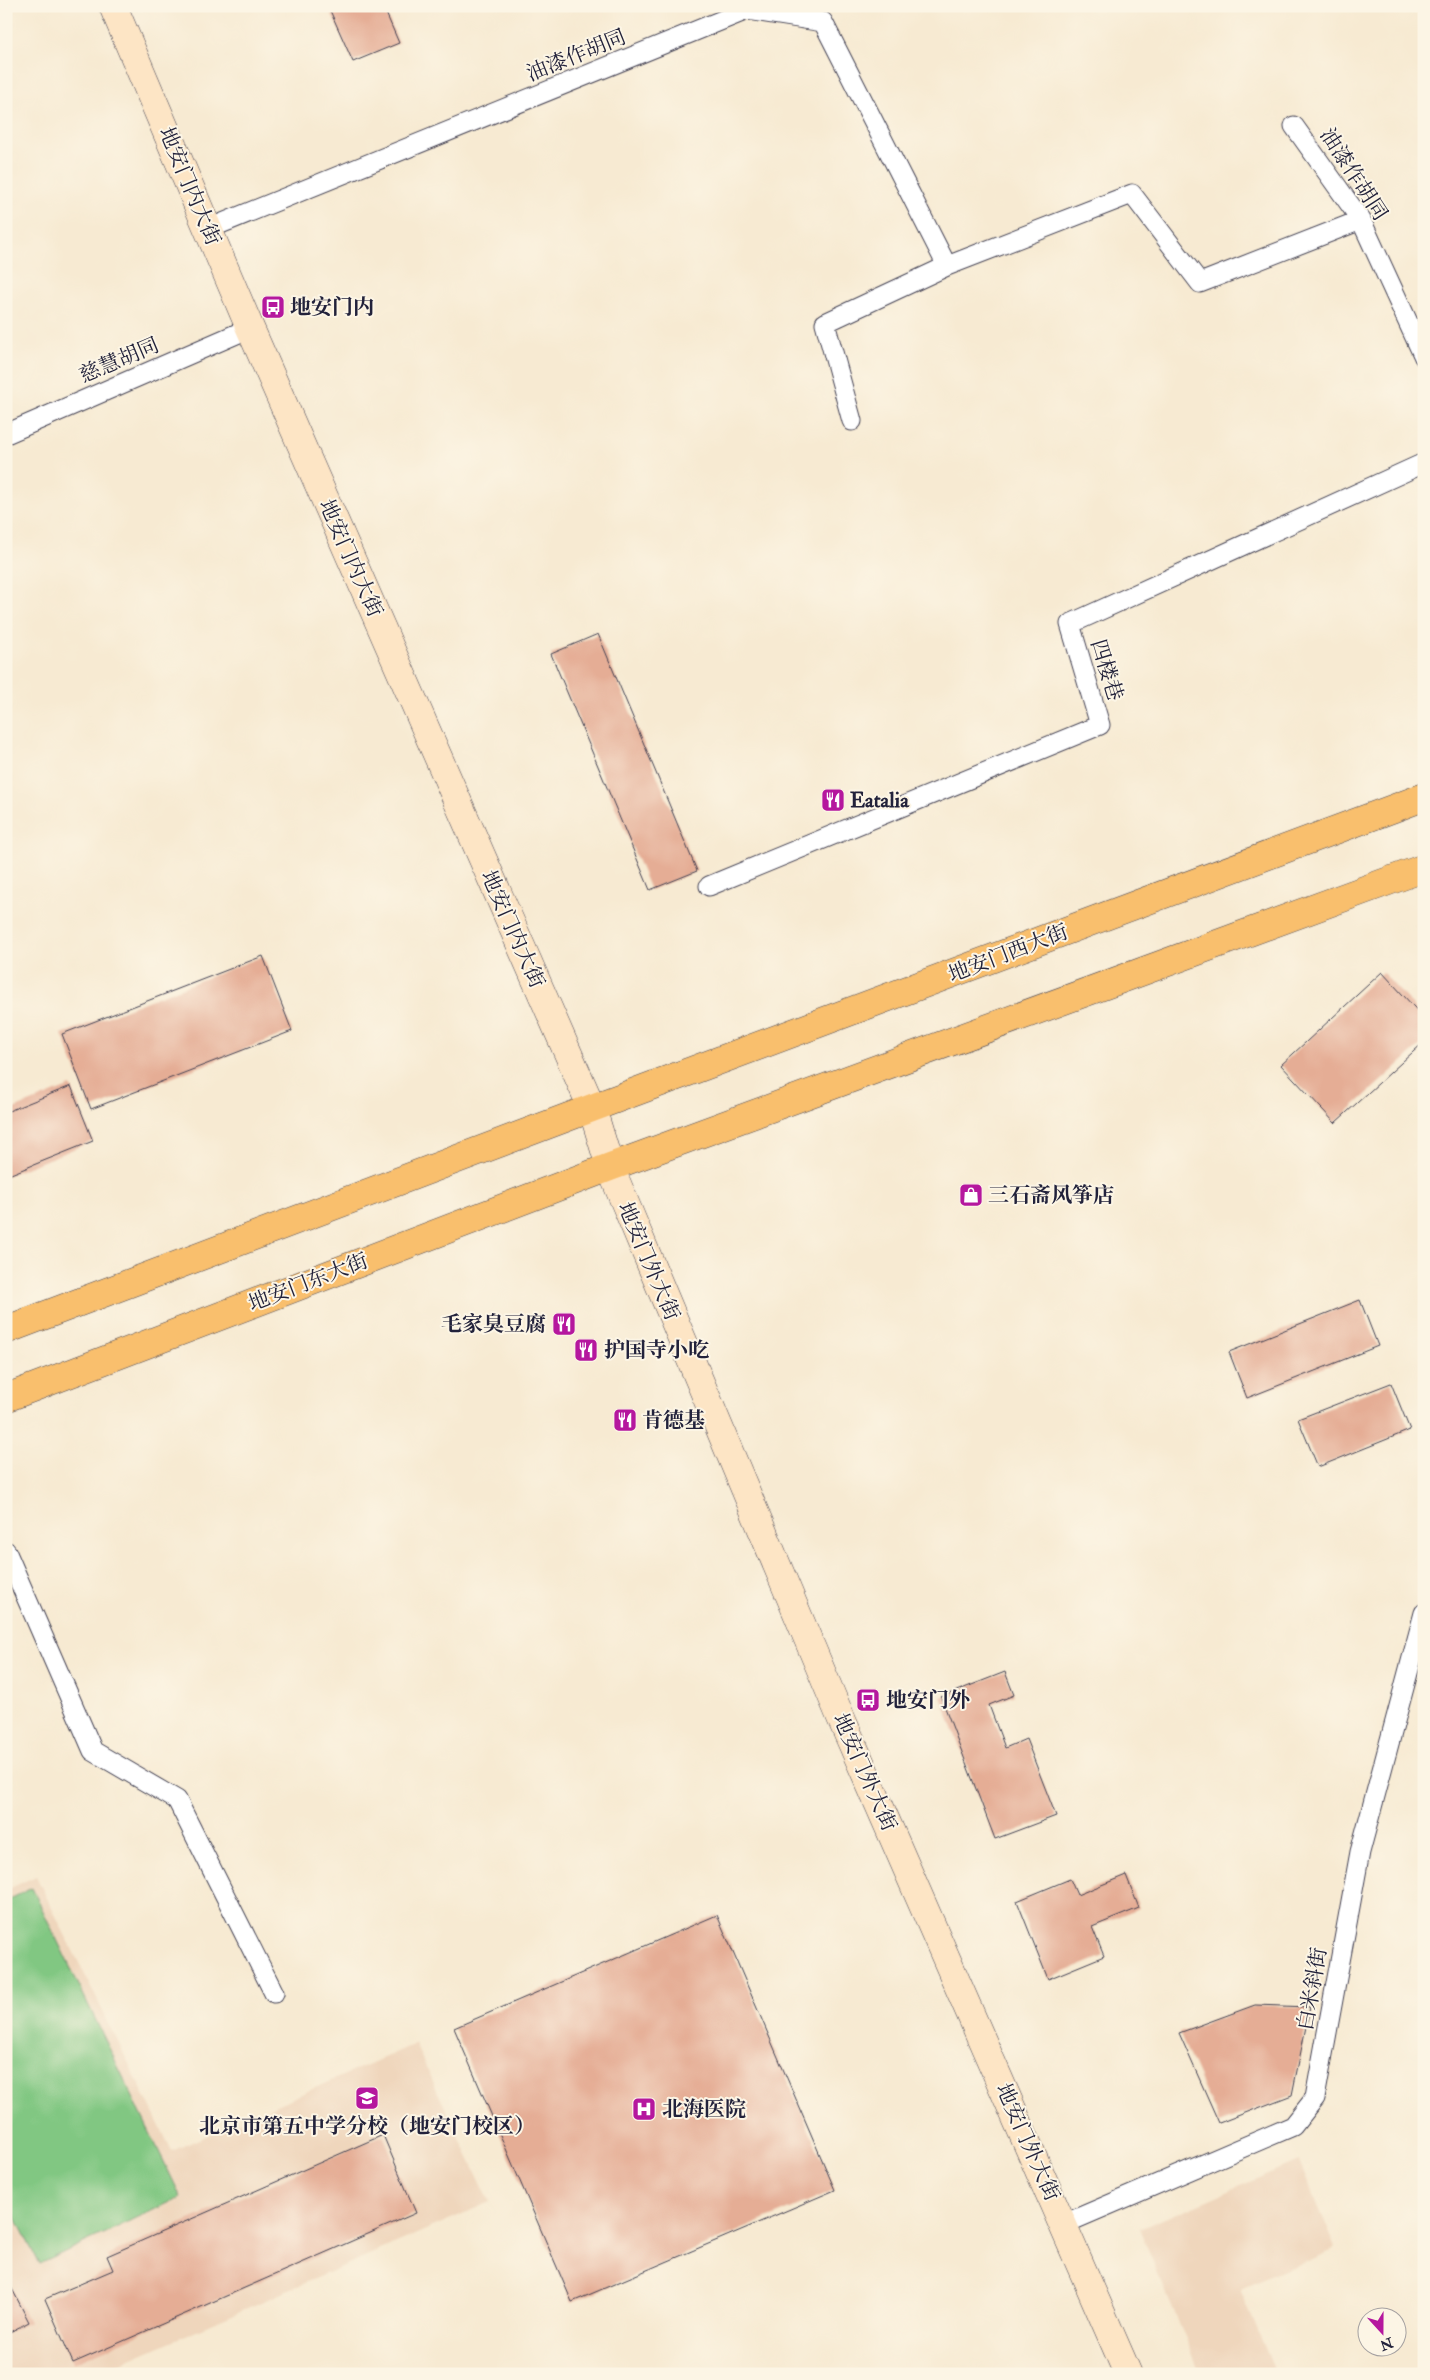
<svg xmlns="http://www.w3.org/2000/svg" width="1430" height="2380" font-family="'IM FELL Double Pica','Noto Serif SC',serif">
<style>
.built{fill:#efd6bc}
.green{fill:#81c782;stroke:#52745e}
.building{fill:#e5ad95}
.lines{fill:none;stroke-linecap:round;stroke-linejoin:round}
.service-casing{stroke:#424052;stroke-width:21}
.secondary-casing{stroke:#424052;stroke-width:29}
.primary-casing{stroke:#424052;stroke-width:29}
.service{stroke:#fff;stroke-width:19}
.secondary{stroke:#fde5c5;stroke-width:28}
.primary{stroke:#f9bf6d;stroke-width:28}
.labels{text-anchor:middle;stroke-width:4;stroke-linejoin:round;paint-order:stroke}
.street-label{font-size:21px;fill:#22223b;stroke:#fcf5e5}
.poi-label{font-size:21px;font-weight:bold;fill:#22223b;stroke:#fcf5e5;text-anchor:start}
</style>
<rect width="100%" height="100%" fill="#fcf5e5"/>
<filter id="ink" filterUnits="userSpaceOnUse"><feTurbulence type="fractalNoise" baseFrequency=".02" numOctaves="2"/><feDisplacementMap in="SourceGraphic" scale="10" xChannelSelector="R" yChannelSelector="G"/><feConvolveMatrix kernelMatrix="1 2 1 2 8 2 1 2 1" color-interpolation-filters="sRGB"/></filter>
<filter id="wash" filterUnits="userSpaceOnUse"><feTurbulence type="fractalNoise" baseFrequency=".0096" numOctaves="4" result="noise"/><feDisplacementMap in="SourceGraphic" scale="20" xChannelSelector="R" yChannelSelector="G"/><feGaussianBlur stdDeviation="1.12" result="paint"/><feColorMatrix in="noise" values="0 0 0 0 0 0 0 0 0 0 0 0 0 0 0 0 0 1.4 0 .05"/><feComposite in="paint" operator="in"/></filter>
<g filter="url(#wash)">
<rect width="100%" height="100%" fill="#f7ead2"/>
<path class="built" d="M36,1876L172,2151L415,2044L490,2202L96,2374H6V1890Z
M1299,2161L1336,2248L1240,2289L1276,2374H1201L1139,2229Z"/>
<path class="green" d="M32,1888L181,2197L39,2264L6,2198V1901Z"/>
<g id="blocks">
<path class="building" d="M328,6H383L399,43L353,62Z
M598,634L697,871L650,890L551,654Z
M263,956L292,1031L91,1109L62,1034Z
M1382,972L1424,1018V1042L1335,1123L1281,1065Z
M71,1086L93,1141L6,1176V1112Z
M1360,1300L1378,1346L1247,1398L1229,1352Z
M1391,1383L1410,1430L1318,1467L1298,1419Z
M1005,1672L1014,1695L989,1705L1005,1748L1026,1739L1056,1816L995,1839L941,1697Z
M1126,1875L1139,1908L1092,1927L1104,1956L1048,1979L1017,1901L1070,1879L1077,1895Z
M717,1915L835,2190L572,2302L454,2028Z
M1255,2005L1310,2007L1292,2095L1219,2123L1179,2033Z
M383,2135L416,2213L73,2363L45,2299L113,2270L107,2256Z
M6,2277L29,2322L6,2334Z"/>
</g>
</g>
<g filter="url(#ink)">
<use href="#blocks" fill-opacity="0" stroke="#424052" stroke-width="1"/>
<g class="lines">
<g class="service-casing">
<path id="service" d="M1294,126L1361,220L1424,357
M208,229L747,10L823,22L947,266
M852,421L825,323L947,266L1132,194L1200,283L1361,220
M6,434L250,328
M709,886L1100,725L1070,624L1424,463
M6,1551L93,1751L177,1800L274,1993
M1064,2224L1293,2126L1315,2098L1360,1852L1424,1613"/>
</g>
<g class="secondary-casing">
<path id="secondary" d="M113,6L250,328L592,1108L610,1167L841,1718L1128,2374"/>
</g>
<g class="primary-casing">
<path id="primary" d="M6,1330L592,1108L1424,797
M6,1398L610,1167L1424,868"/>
</g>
<use href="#service" class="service"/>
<use href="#secondary" class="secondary"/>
<use href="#primary" class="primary"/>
</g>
</g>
<defs>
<g id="bus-square" transform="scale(1.25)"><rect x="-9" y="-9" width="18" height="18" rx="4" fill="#b5179e" stroke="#fcf5e5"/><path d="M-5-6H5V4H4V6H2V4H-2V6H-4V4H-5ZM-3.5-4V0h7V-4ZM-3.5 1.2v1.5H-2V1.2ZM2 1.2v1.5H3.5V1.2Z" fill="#fff"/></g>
<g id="restaurant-square" transform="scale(1.25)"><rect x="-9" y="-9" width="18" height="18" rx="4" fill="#b5179e" stroke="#fcf5e5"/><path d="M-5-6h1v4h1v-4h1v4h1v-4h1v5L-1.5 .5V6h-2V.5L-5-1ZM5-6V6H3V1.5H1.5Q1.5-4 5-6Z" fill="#fff"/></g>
<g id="shop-square" transform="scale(1.25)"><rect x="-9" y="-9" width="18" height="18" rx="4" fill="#b5179e" stroke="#fcf5e5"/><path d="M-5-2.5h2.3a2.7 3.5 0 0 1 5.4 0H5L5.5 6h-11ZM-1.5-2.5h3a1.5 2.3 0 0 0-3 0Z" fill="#fff"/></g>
<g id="school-square" transform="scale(1.25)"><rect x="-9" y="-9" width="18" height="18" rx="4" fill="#b5179e" stroke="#fcf5e5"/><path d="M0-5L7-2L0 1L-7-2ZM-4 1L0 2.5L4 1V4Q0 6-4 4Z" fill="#fff"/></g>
<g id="hospital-square" transform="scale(1.25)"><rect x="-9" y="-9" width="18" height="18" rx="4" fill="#b5179e" stroke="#fcf5e5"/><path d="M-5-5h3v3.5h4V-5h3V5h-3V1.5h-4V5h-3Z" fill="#fff"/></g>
</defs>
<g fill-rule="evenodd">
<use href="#bus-square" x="273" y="307"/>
<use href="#restaurant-square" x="833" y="800"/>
<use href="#shop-square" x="971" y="1195"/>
<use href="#restaurant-square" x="564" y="1324"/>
<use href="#restaurant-square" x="586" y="1350"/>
<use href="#restaurant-square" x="625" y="1420"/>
<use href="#bus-square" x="868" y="1700"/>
<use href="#school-square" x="367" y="2098"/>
<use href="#hospital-square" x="644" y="2109"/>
</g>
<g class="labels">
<g class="street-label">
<text transform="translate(576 55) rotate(-22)" y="7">油漆作胡同</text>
<text transform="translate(1354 174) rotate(57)" y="7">油漆作胡同</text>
<text transform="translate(190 186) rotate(67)" y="7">地安门内大街</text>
<text transform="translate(119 360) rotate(-23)" y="7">慈慧胡同</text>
<text transform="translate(351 558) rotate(66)" y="7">地安门内大街</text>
<text transform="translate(1107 670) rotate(73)" y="7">四楼巷</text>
<text transform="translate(513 929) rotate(66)" y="7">地安门内大街</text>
<text transform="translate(1008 953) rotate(-21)" y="7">地安门西大街</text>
<text transform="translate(649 1261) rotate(67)" y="7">地安门外大街</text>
<text transform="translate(308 1282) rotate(-21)" y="7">地安门东大街</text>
<text transform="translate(865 1772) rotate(66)" y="7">地安门外大街</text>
<text transform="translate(1312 1989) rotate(-80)" y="7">白米斜街</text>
<text transform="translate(1028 2142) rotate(66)" y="7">地安门外大街</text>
</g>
<g class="poi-label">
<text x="290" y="314">地安门内</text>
<text x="850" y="807">Eatalia</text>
<text x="988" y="1202">三石斋风筝店</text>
<text x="546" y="1331" text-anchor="end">毛家臭豆腐</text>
<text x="604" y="1357">护国寺小吃</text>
<text x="642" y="1427">肯德基</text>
<text x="886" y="1707">地安门外</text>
<text x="662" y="2116">北海医院</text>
<text x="367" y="2133" text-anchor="middle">北京市第五中学分校（地安门校区）</text>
</g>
</g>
<rect width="1430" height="2380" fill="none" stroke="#fcf5e5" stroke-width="25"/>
<g transform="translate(1382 2332) rotate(159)"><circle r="24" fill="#fcf5e5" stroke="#a5a1a1"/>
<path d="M0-4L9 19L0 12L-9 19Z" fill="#b5179e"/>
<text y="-8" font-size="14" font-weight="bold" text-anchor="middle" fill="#22223b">N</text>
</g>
</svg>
